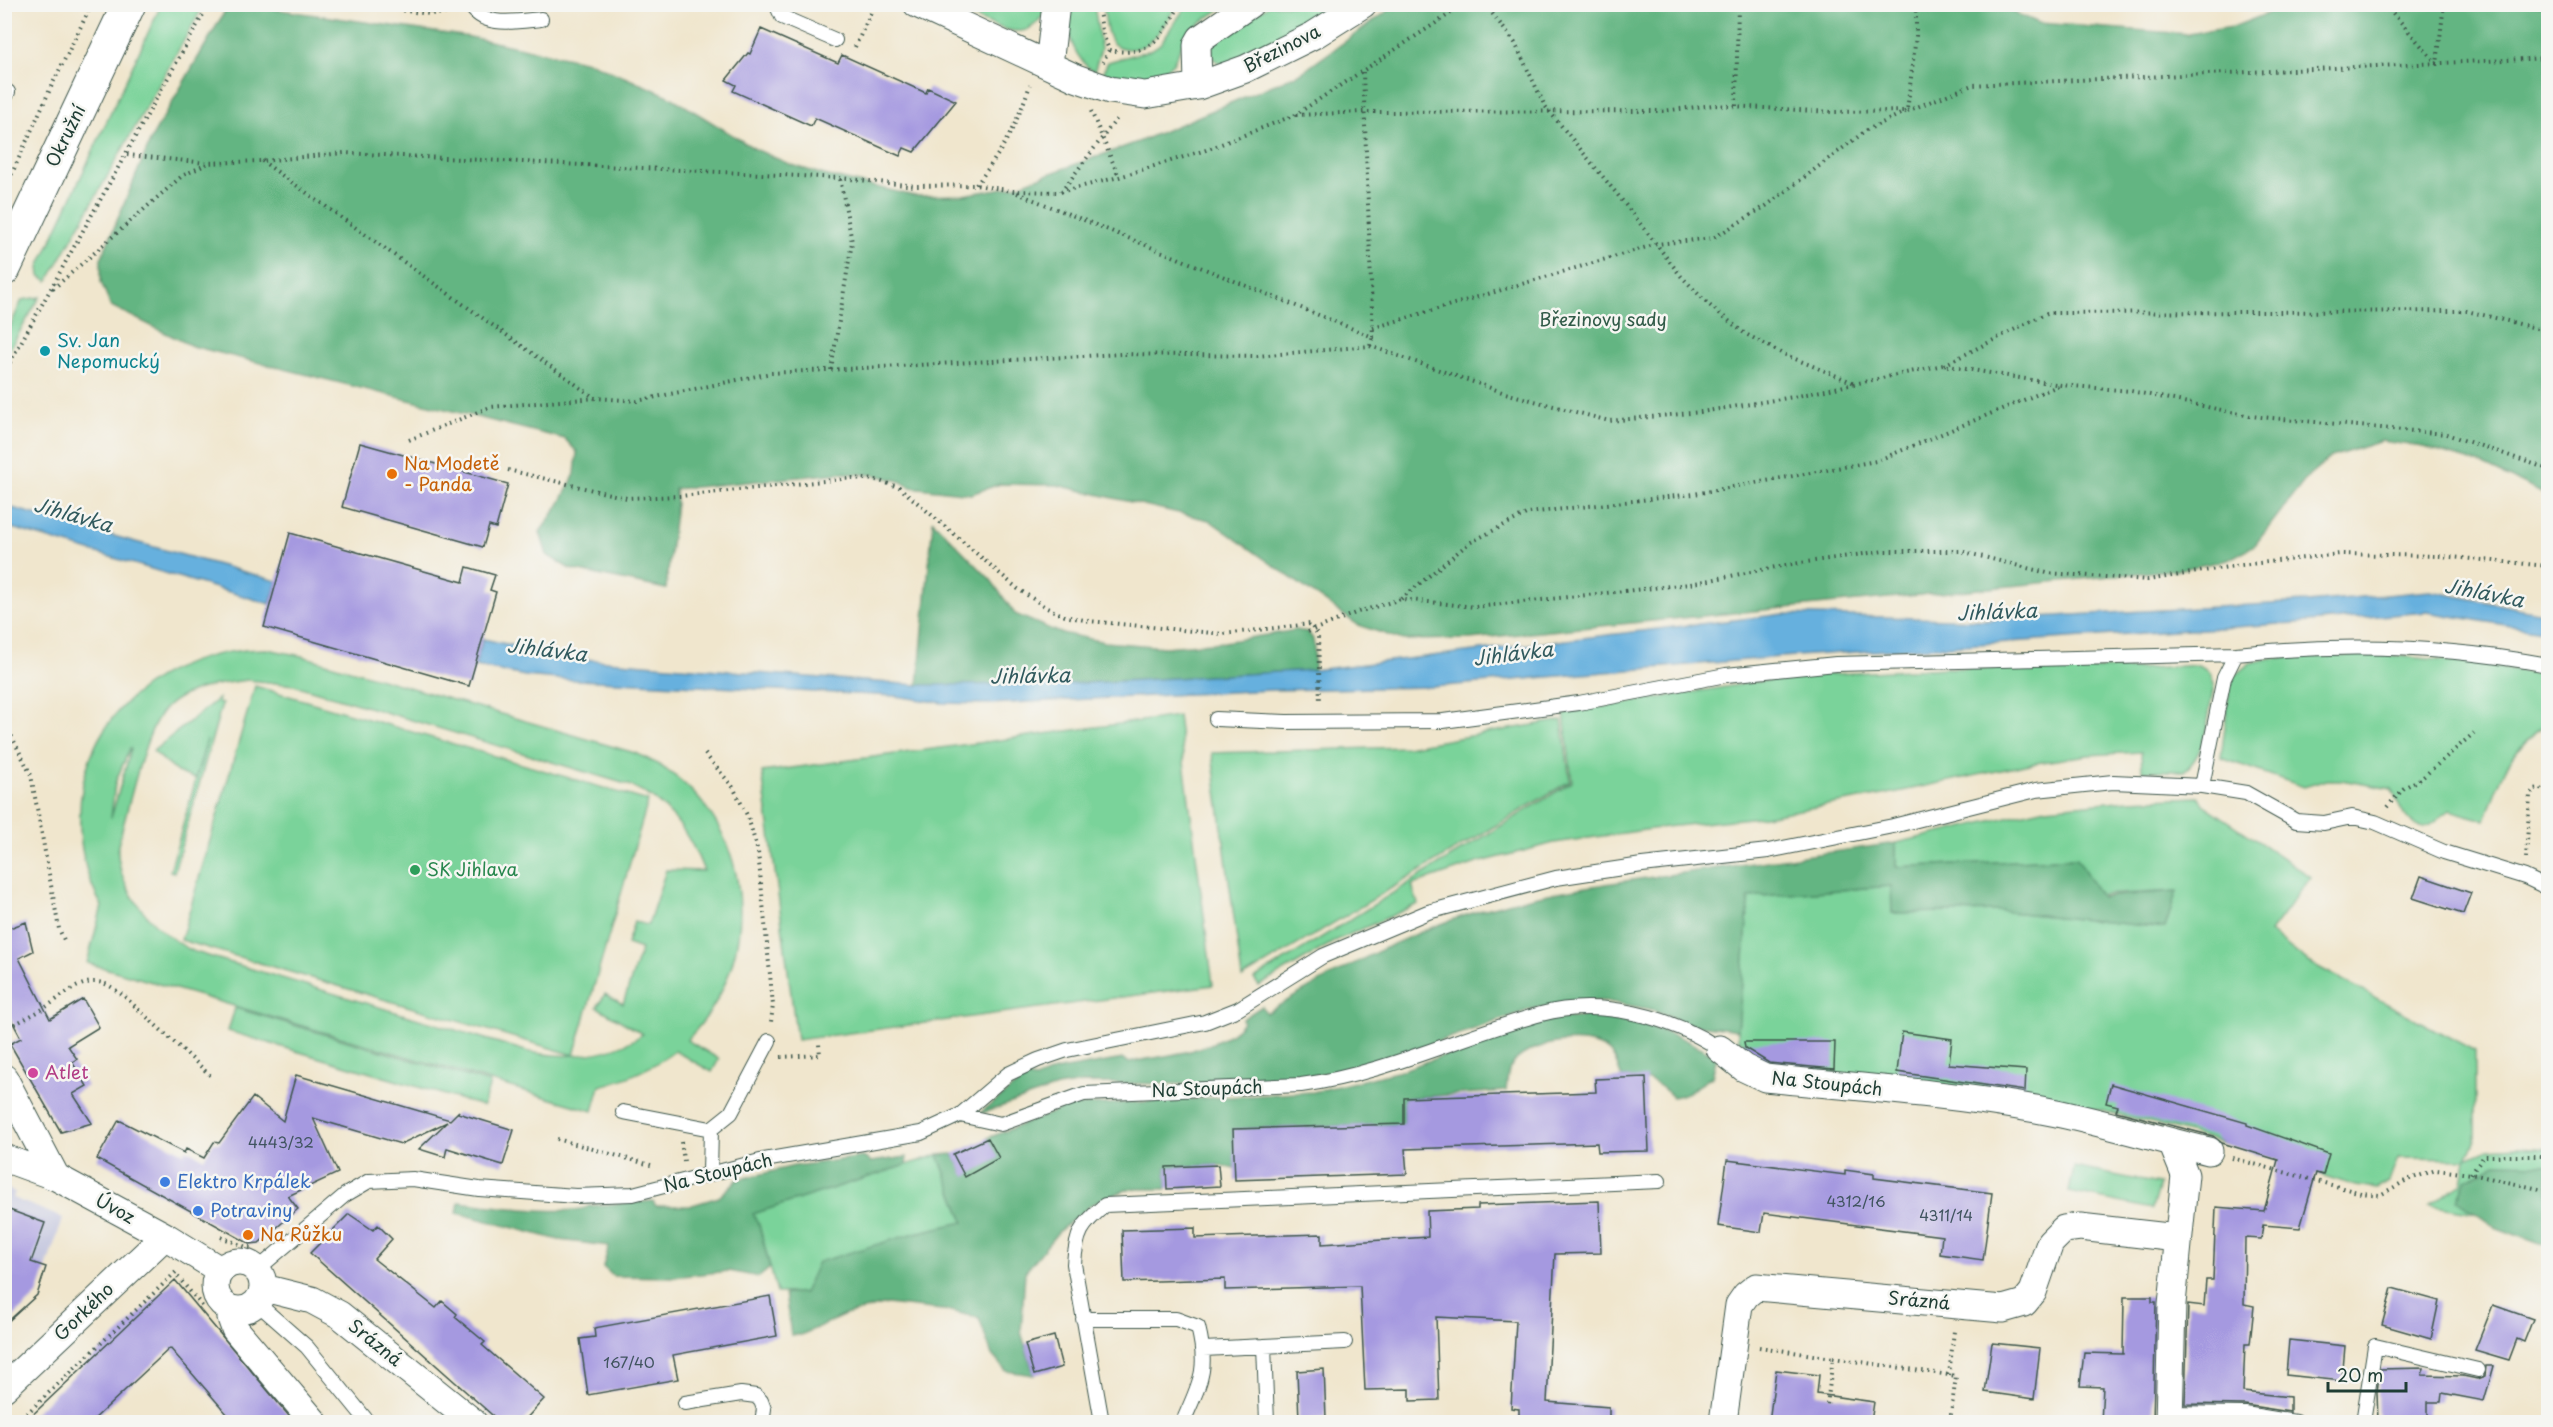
<svg xmlns="http://www.w3.org/2000/svg" width="2553" height="1427" font-family="'Playpen Sans',sans-serif">
<style>
.industrial{fill:#c0c2dd}
.green{fill:#7ad39a;stroke:#4c8867;stroke-width:1.5;fill-rule:evenodd}
.forest{fill:#63b582;stroke:#41795b;stroke-width:1.5}
.water{fill:#66b0de;stroke:#427689;stroke-width:1.5}
.building{fill:#a599e0}
.lines{fill:none;stroke-linecap:round;stroke-linejoin:round}
.lane-casing{stroke:#3e564b;stroke-width:16}
.street-casing{stroke:#3e564b;stroke-width:29}
.secondary-casing{stroke:#3e564b;stroke-width:35}
.path{stroke:#3e564b;stroke-width:4;stroke-dasharray:1.5 4.5;stroke-linecap:butt}
.lane{stroke:#fff;stroke-width:14}
.street{stroke:#fff;stroke-width:27}
.secondary{stroke:#fff;stroke-width:33}
.culture-dot{fill:#0f9aa8;stroke:#f6f6f2;stroke-width:2}
.food-dot{fill:#e8710a;stroke:#f6f6f2;stroke-width:2}
.leisure-dot{fill:#2e9e5b;stroke:#f6f6f2;stroke-width:2}
.hotel-dot{fill:#d1479c;stroke:#f6f6f2;stroke-width:2}
.shop-dot{fill:#3f7fe0;stroke:#f6f6f2;stroke-width:2}
.labels{text-anchor:middle;stroke-width:5;stroke-linejoin:round;paint-order:stroke}
.number-label{font-size:15px;fill:#40545f}
.street-label{font-size:18px;fill:#1f3d34;stroke:#f6f6f2}
.park-label{font-size:18px;fill:#315b48;stroke:#f6f6f2}
.culture-label{font-size:18px;fill:#0d838f;stroke:#f6f6f2;text-anchor:start}
.food-label{font-size:18px;fill:#c56008;stroke:#f6f6f2;text-anchor:start}
.leisure-label{font-size:18px;fill:#27864d;stroke:#f6f6f2;text-anchor:start}
.hotel-label{font-size:18px;fill:#b23c85;stroke:#f6f6f2;text-anchor:start}
.shop-label{font-size:18px;fill:#366cbe;stroke:#f6f6f2;text-anchor:start}
.water-label{font-size:20px;font-style:italic;fill:#315a5e;stroke:#f6f6f2}
</style>
<rect width="100%" height="100%" fill="#f6f6f2"/>
<filter id="ink" filterUnits="userSpaceOnUse"><feTurbulence type="fractalNoise" baseFrequency=".0167" numOctaves="2"/><feDisplacementMap in="SourceGraphic" scale="12" xChannelSelector="R" yChannelSelector="G"/><feConvolveMatrix kernelMatrix="1 2 1 2 8 2 1 2 1" color-interpolation-filters="sRGB"/></filter>
<filter id="wash" filterUnits="userSpaceOnUse"><feTurbulence type="fractalNoise" baseFrequency=".008" numOctaves="4" result="noise"/><feDisplacementMap in="SourceGraphic" scale="24" xChannelSelector="R" yChannelSelector="G"/><feGaussianBlur stdDeviation="1.35" result="paint"/><feColorMatrix in="noise" values="0 0 0 0 0 0 0 0 0 0 0 0 0 0 0 0 0 1.4 0 .05"/><feComposite in="paint" operator="in"/></filter>
<g filter="url(#wash)">
<rect width="100%" height="100%" fill="#f0e6cd"/>
<path class="industrial" d="M5,1188L15,1192L13,1198L63,1218L37,1295L5,1325Z"/>
<path class="green" d="M161,5H204L48,281L40,276L39,267Z
M378,5H430L424,10Z
M946,5H1049C1032,38 1017,35 986,22C973,16 959,10 946,5Z
M1066,5H1094L1101,49L1094,72C1071,56 1066,30 1066,5Z
M1103,5V4L1177,5C1166,22 1150,55 1123,48C1118,47 1114,45 1111,41C1105,30 1105,16 1103,5Z
M1187,5H1227L1189,30L1173,63L1152,81L1101,76L1108,62L1151,50L1160,44Z
M1269,5H1345L1233,65C1218,65 1208,60 1213,43Z
M40,297L5,357V338L22,300Z
M267,649L302,656L635,753C753,802 773,952 687,1040L719,1059L712,1072L675,1051C652,1068 628,1079 600,1086L593,1111L87,963L102,906C88,882 81,856 80,828C74,717 163,649 267,649ZM248,680L294,685L629,785C667,801 689,832 704,871L666,870L648,925L634,922L627,944L641,949L623,1004L605,994L597,1007L643,1034C609,1057 569,1059 529,1052L195,952C157,934 115,890 118,845C127,814 144,734 162,712C181,689 220,683 248,680ZM130,748L131,749L111,818L115,783Z
M2388,655L2490,665L2548,676V724C2509,747 2500,780 2485,820L2449,810C2443,814 2440,819 2434,823C2411,839 2399,805 2392,789L2341,780H2327L2304,787L2221,758L2230,686L2235,675L2250,663L2271,658Z
M2199,665C2209,670 2212,675 2214,685C2208,712 2208,753 2184,771H2142L2141,752L2088,755L2030,764L1883,795L1759,817L1666,827L1554,843L1477,863L1412,885L1418,904L1337,940L1259,986L1254,979L1572,782L1564,713L1756,682L1814,675L1947,668L2133,669Z
M255,686L648,801L574,1055L181,940Z
M219,698L218,703L222,704L174,872L170,871L207,740L195,779L177,772L153,751Z
M1178,716L1213,985L797,1040L762,772Z
M1562,720L1570,781L1242,978L1212,753L1406,747Z
M2199,797L2203,804L2311,877L2270,932L2307,961L2475,1051V1142L2467,1158L2488,1149L2518,1147L2548,1149V1236L2476,1213L2429,1205L2462,1183L2466,1159L2398,1158L2389,1182L2377,1189L2355,1186L2255,1152L2157,1124L2040,1096L1810,1075V1067H1762L1745,1062L1744,1043L1738,1041V1030L1749,897L1892,886V913L2001,911L2165,928L2176,891L2099,895L2074,858L1896,867V843L2046,808L2129,800Z
M235,1008L490,1083L483,1106L228,1031Z
M938,1155L964,1222L915,1233L804,1293H777L759,1225L752,1214Z
M2074,1167L2159,1184L2152,1209L2069,1192Z"/>
<path class="forest" d="M1994,4L2039,23L2188,34L2233,27L2289,5H2548V496L2481,464L2423,447L2382,441L2331,457L2309,475L2255,545L2228,560L2182,569L1470,639L1403,640L1358,625L1209,520L1057,485L1000,484L971,494L910,487L900,481L874,475L840,473L675,489L676,503L666,589L570,569L547,555L540,532L559,505L575,474L577,452L565,439L192,346L111,306L101,282V259L152,137L225,11L246,5L470,37L589,62L669,96L755,149L789,164L824,175L915,196L963,195L1015,186L1138,142L1301,73L1396,5Z
M933,521L991,580L1015,614L1057,632L1105,642L1165,647L1224,642L1296,630L1308,632L1313,639L1314,647V670L1069,684L918,685Z
M1896,843V867L2077,858L2101,897L2177,891L2165,928L2001,911L1892,913L1891,886L1749,897L1738,1030L1688,1024L1649,1009L1605,1001H1578L1532,1009L1379,1062L1335,1072L1293,1079L1192,1084L1083,1083L1057,1087L977,1115L1027,1077L1035,1079L1054,1071L1123,1059L1128,1062C1161,1057 1223,1050 1243,1022L1242,1019L1262,1006L1266,1013C1334,973 1403,934 1479,911C1543,892 1609,883 1675,874C1749,864 1822,853 1896,843Z
M1588,1016L1640,1023L1679,1037L1717,1056L1712,1077C1698,1085 1688,1095 1673,1097C1654,1079 1647,1077 1622,1078C1619,1071 1617,1062 1613,1056C1596,1031 1523,1041 1510,1068C1507,1074 1507,1084 1506,1091L1404,1098V1124L1233,1129L1235,1169L1218,1165L1166,1167L1167,1189H1129L1095,1202L1059,1231L1025,1272L1021,1332L1034,1375L1006,1371L992,1355L979,1318L951,1311L887,1304L845,1315L801,1335H791L785,1293H804L818,1262L915,1233L964,1222L938,1155L953,1154L965,1176L998,1158L988,1138L1069,1106L1313,1092L1397,1072L1518,1029L1555,1019Z
M863,1157L871,1162L907,1157L906,1165L753,1214L759,1225L770,1268L759,1277L729,1271L673,1277L613,1276L603,1267L609,1246L559,1240L457,1213L459,1202C481,1205 574,1217 589,1206L653,1201L656,1206H689L719,1197L737,1180L794,1166Z
M2496,1163L2548,1164V1247L2495,1227L2457,1200L2466,1180Z"/>
<path class="water" d="M5,506L277,581L270,604L5,526Z
M2430,591L2548,614V632L2427,612L2295,623L1781,657L1432,687L1272,690L987,704L943,703L895,696L558,679L525,676L475,666L483,639L570,658L781,675L918,685L1069,684L1314,670L1784,614L1982,620L2307,602Z"/>
<g id="blocks">
<path class="building" d="M761,29L838,63L842,55L926,93L928,88L956,101L914,152L904,148L900,156L815,118L811,126L733,91L736,85L726,80L748,53L750,54Z
M360,443L508,484L496,528L489,526L483,547L342,507Z
M290,533L463,582L467,567L495,575L490,590L496,592L469,686L264,627Z
M2421,876L2471,893L2463,914L2413,898Z
M26,922L33,951L19,958L50,1019L83,999L99,1027L68,1046L77,1059L72,1062L87,1086L73,1094L92,1123L61,1132L10,1044L21,1038L4,1006V930Z
M1902,1032L1952,1039L1949,1064L2026,1070L2025,1091L1897,1072Z
M1744,1042H1835L1834,1069L1769,1063L1745,1048Z
M296,1075L450,1120L459,1111L458,1113L514,1130L503,1165L447,1148L445,1157L419,1149L447,1122L401,1144L313,1118L338,1173L288,1196L298,1209L259,1243L250,1244L97,1159L119,1120L184,1153L186,1149L204,1158L214,1142L219,1143L253,1097L283,1121Z
M1646,1077L1649,1151L1598,1152L1597,1143L1405,1149L1407,1174L1235,1180L1233,1129L1404,1124V1098L1596,1092L1595,1079Z
M2111,1084L2247,1123V1125L2329,1154L2323,1175L2316,1173L2300,1228L2263,1225L2261,1239L2245,1238L2244,1304L2254,1306L2250,1344H2245L2243,1392L2290,1397V1412L2245,1405L2185,1404L2188,1304L2204,1306L2206,1280H2213L2216,1207L2264,1211L2278,1160L2222,1143L2213,1136L2116,1111L2118,1106L2106,1103Z
M988,1138L999,1158L965,1177L953,1154Z
M1727,1160L1845,1175V1170L1874,1174V1178L1992,1193L1983,1260L1940,1254L1942,1236L1764,1213L1761,1232L1718,1226Z
M1218,1165L1220,1186L1167,1189L1166,1167Z
M1599,1201L1601,1253L1555,1254L1547,1402L1609,1407V1422H1519V1409L1511,1408L1516,1321L1436,1317L1439,1400L1410,1401V1389L1365,1390L1360,1286L1225,1290V1279L1124,1282L1122,1230L1195,1228V1238L1322,1234V1244L1428,1237L1427,1211L1478,1209V1205Z
M4,1208L45,1223L31,1262L46,1267L37,1295L4,1325Z
M349,1214L373,1230L378,1225L392,1239L374,1259L436,1308L442,1301L457,1314L455,1317L485,1342L482,1345L544,1399L523,1422H500L310,1253Z
M175,1280L294,1422H234L170,1348L91,1422H25Z
M2392,1288L2439,1301L2431,1339L2382,1325Z
M770,1296L777,1336L673,1355L678,1379L588,1395L580,1339L595,1337L594,1328Z
M2124,1297H2152V1302H2156L2153,1422H2101L2103,1387L2080,1386L2084,1353L2123,1354Z
M2493,1305L2533,1319L2524,1342L2517,1339L2509,1360L2475,1350Z
M1054,1336L1062,1367L1034,1375L1025,1344Z
M2289,1340L2345,1346L2342,1381L2286,1375Z
M1992,1343L2040,1348L2034,1399L1985,1392Z
M2486,1366H2494L2484,1401L2442,1393L2441,1402H2428V1422H2378L2377,1392L2380,1369L2424,1368L2422,1375L2463,1376L2477,1379L2485,1376Z
M1324,1369L1326,1418L1299,1420L1297,1371Z
M1776,1370L1819,1375L1817,1394L1874,1402L1871,1422H1769Z"/>
</g>
</g>
<g filter="url(#ink)">
<use href="#blocks" fill-opacity="0" stroke="#3e564b" stroke-width="1.5"/>
<g class="lines">
<g class="lane-casing">
<path id="lane" d="M470,4C482,29 518,21 541,19
M776,4L782,17L835,40
M4,100L8,92
M1216,719L1286,722L1443,721L1579,703L1726,675L1836,664L2236,654C2339,643 2446,646 2548,665
M2202,786L2224,678L2236,654
M623,1112L711,1129
M960,1115L1001,1124L1084,1094L1301,1085C1385,1074 1460,1036 1541,1014C1600,998 1670,1016 1720,1049
M710,1173L711,1129L731,1113L769,1041
M258,1269L345,1195L369,1181L413,1179L479,1189L576,1196L633,1194L764,1160L921,1133L960,1115L1008,1074L1038,1060L1067,1050L1205,1022L1238,1009L1323,956L1428,912L1556,878L1642,865L1768,851L1893,826L2036,790L2113,782L2202,786L2246,793L2296,821L2324,823L2352,817L2375,822L2444,852L2525,877L2548,888
M257,1303L307,1347L368,1422
M1083,1319H1176L1198,1327C1209,1371 1200,1382 1183,1422
M1264,1346L1267,1422
M1204,1349L1345,1342
M685,1403L741,1394L756,1396L761,1401L764,1409L762,1422
M2169,1413L2245,1414L2295,1422
M1102,1422L1074,1264C1076,1233 1081,1225 1105,1205L1659,1181
M2363,1422L2375,1346L2478,1370"/>
</g>
<g class="street-casing">
<path id="street" d="M917,4L1076,78L1110,90L1145,95L1198,86L1245,69L1314,35L1363,4
M1049,65L1056,4
M1198,86L1197,45L1201,38L1250,4
M1720,1049L1744,1068L1765,1078C1855,1087 1947,1093 2036,1109C2094,1119 2151,1138 2209,1151
M4,1078L56,1177
M4,1158L56,1177L165,1236L220,1270
M215 1286a24 24 0 1 1 48 0a24 24 0 1 1-48 0Z
M264,1288L312,1300L340,1315L473,1422
M231,1309V1318L235,1329L314,1422
M4,1388L165,1236
M1723,1422L1739,1305L1746,1295L1756,1287L2003,1309L2024,1303L2033,1292L2050,1243L2064,1229L2080,1227L2177,1238
M2169,1422L2172,1304L2185,1175L2172,1143"/>
</g>
<g class="secondary-casing">
<path id="secondary" d="M4,269L129,4"/>
</g>
<path class="path" d="M355,4L429,14L452,13
M1098,4L1102,31L1109,50L1103,62
M1485,4L1515,43L1545,106L1617,194L1681,276L1708,304L1744,333L1783,354L1857,384
M2385,4L2437,64L2444,4
M430,13L436,4
M855,47L875,4
M1109,50C1153,58 1160,37 1181,4
M1736,106L1738,4
M1091,111L1119,177
M1296,115L1364,112L1662,111L1714,105L1832,112L1907,111L1972,85L2548,58
M127,155L207,163L262,161L344,153L840,178L916,186L976,185L1013,191L1060,192L1119,177L1206,150L1295,115L1465,4
M262,161L595,398
M976,185C1003,150 1016,126 1030,85
M4,191L52,85L92,4
M1061,192L1118,117
M1017,193L1373,337L1363,72
M53,289L182,176L207,164
M1373,328L1657,244L1713,238L1766,206L1867,130L1907,111L1916,36V4
M1370,346L1505,393L1609,421L1701,412L1793,397L1943,365L2061,385L2131,391L2250,416L2446,434L2548,469
M1944,365L2047,313L2467,311L2548,331
M831,370L852,242L840,178
M4,373L209,4
M409,440L490,407L596,398L637,401L771,373L1121,354L1257,356L1370,346L1373,337
M508,470L627,498L681,496L852,478L876,480L899,487L1018,589L1047,608L1065,616L1089,621L1223,634L1310,624L1318,635L1320,703
M1401,599L1469,543L1528,513L1694,494L1876,461L2060,385
M1308,632L1358,612L1401,599L1475,607L1690,584L1786,565L1884,551H1960L2047,573L2148,580L2241,565L2340,554L2440,556L2548,566
M4,727L9,731L31,775L59,929L65,942
M705,754L733,787L748,817L758,852L773,1005L771,1022
M2387,807L2404,788L2423,777L2474,733
M2526,858L2530,795L2534,789L2540,788L2548,794
M4,1030C18,1022 33,1015 46,1007C60,998 78,981 96,982C107,982 117,991 125,997L212,1077
M781,1057L820,1055L819,1044
M557,1139L654,1166
M681,1142L684,1161
M2232,1158L2361,1193L2380,1195L2407,1180L2436,1170L2471,1174L2548,1191
M2471,1174L2484,1156H2548
M221,1237L246,1247H253
M178,1277L204,1308
M1759,1347L1833,1358L1827,1405
M1833,1358L1956,1376L1950,1422
M1949,1375L1954,1331
M18,1422L176,1272"/>
<use href="#lane" class="lane"/>
<use href="#street" class="street"/>
<use href="#secondary" class="secondary"/>
</g>
</g>
<circle class="culture-dot" cx="45" cy="351" r="6"/>
<g class="food-dot">
<circle cx="392" cy="474" r="6"/>
<circle cx="248" cy="1235" r="6"/>
</g>
<circle class="leisure-dot" cx="415" cy="870" r="6"/>
<circle class="hotel-dot" cx="33" cy="1073" r="6"/>
<g class="shop-dot">
<circle cx="165" cy="1182" r="6"/>
<circle cx="198" cy="1211" r="6"/>
</g>
<g class="labels">
<g class="number-label">
<text x="281" y="1148">4443/32</text>
<text x="1856" y="1207">4312/16</text>
<text x="1946" y="1221">4311/14</text>
<text x="629" y="1368">167/40</text>
</g>
<g class="street-label">
<text transform="translate(1282 49) rotate(-27)" y="6">Březinova</text>
<text transform="translate(66 136) rotate(-64)" y="6">Okružní</text>
<text transform="translate(1827 1084) rotate(6)" y="6">Na Stoupách</text>
<text transform="translate(1207 1089) rotate(-2)" y="6">Na Stoupách</text>
<text transform="translate(718 1173) rotate(-14)" y="6">Na Stoupách</text>
<text transform="translate(115 1209) rotate(29)" y="6">Úvoz</text>
<text transform="translate(1919 1301) rotate(5)" y="6">Srázná</text>
<text transform="translate(84 1312) rotate(-44)" y="6">Gorkého</text>
<text transform="translate(375 1343) rotate(39)" y="6">Srázná</text>
</g>
<g class="park-label">
<text x="1603" y="326">Březinovy sady</text>
</g>
<g class="culture-label">
<text x="57" y="347">Sv. Jan<tspan x="57" dy="21">Nepomucký</tspan></text>
</g>
<g class="food-label">
<text x="404" y="470">Na Modetě<tspan x="404" dy="21">- Panda</tspan></text>
<text x="260" y="1241">Na Růžku</text>
</g>
<g class="leisure-label">
<text x="427" y="876">SK Jihlava</text>
</g>
<g class="hotel-label">
<text x="45" y="1079">Atlet</text>
</g>
<g class="shop-label">
<text x="177" y="1188">Elektro Krpálek</text>
<text x="210" y="1217">Potraviny</text>
</g>
<g class="water-label">
<text transform="translate(73 515) rotate(16)" y="7">Jihlávka</text>
<text transform="translate(2484 593) rotate(11)" y="7">Jihlávka</text>
<text transform="translate(1997 612) rotate(-2)" y="7">Jihlávka</text>
<text transform="translate(547 650) rotate(7)" y="7">Jihlávka</text>
<text transform="translate(1513 654) rotate(-7)" y="7">Jihlávka</text>
<text transform="translate(1030 676) rotate(-1)" y="7">Jihlávka</text>
</g>
</g>
<rect width="2553" height="1427" fill="none" stroke="#f6f6f2" stroke-width="24"/>
<path d="M2328 1382v9h78v-9" fill="none" stroke="#1f3d34" stroke-width="3"/>
<text x="2337" y="1382" font-size="18" fill="#1f3d34" stroke="#f6f6f2" stroke-width="4.5" paint-order="stroke">20 m</text>
</svg>
